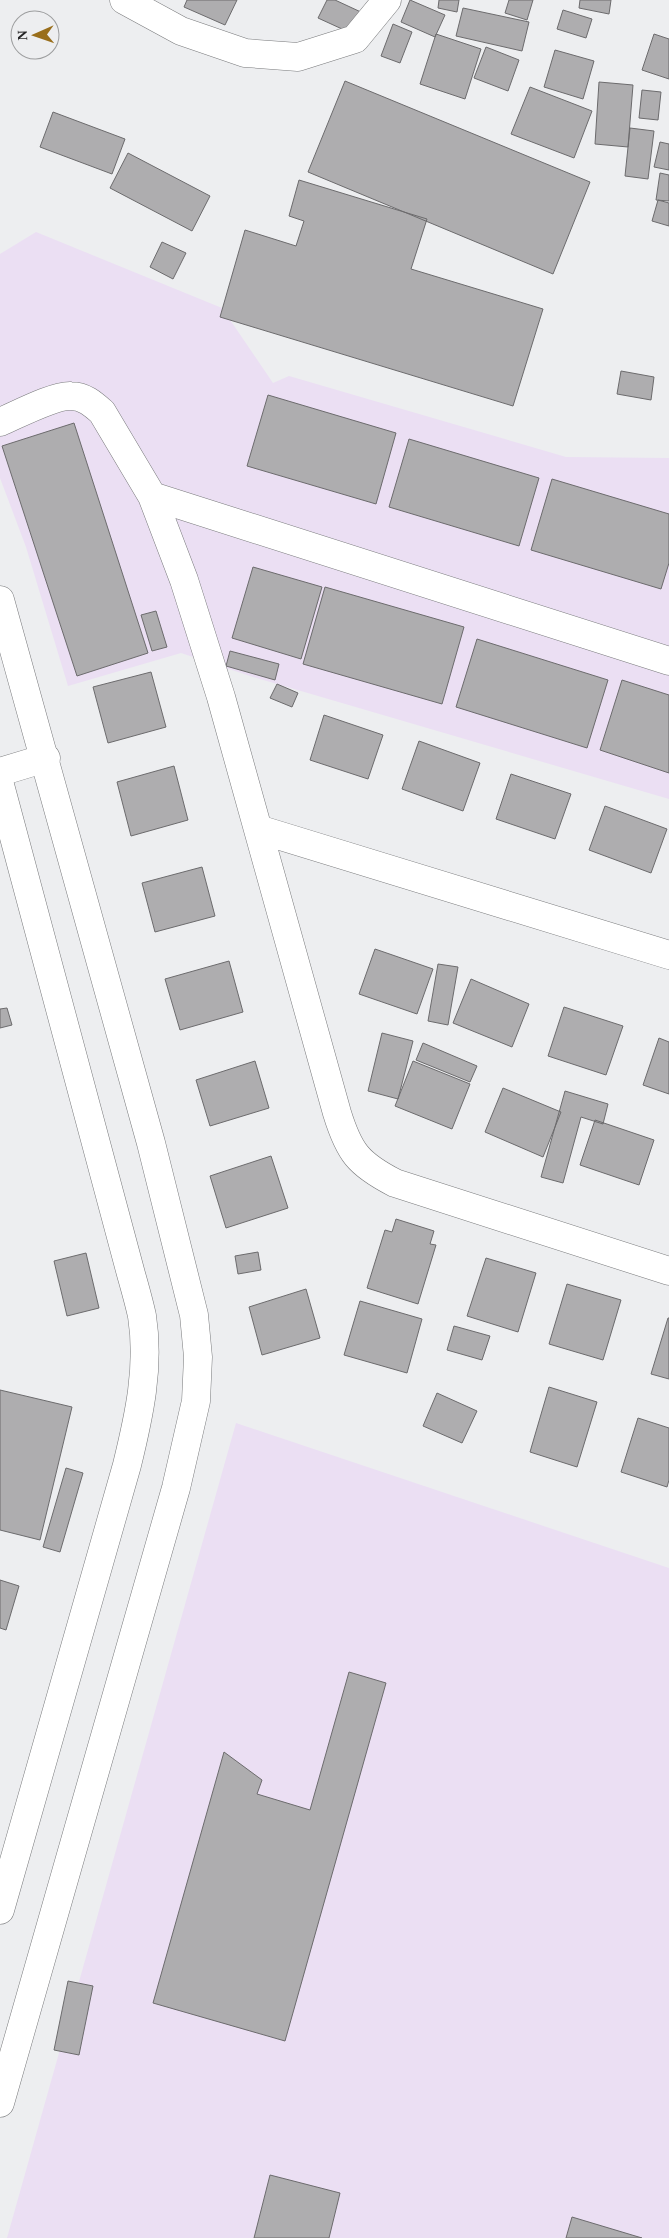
<svg xmlns="http://www.w3.org/2000/svg" width="669" height="2238" font-family="'Times New Roman',serif">
<style>
.industrial{fill:#ebdff3}
.building{fill:#aeadaf;stroke:#6c6b6d}
.lines{fill:none;stroke-linecap:round;stroke-linejoin:round}
.minor-casing{stroke:#797a7c;stroke-width:29}
.tertiary-casing{stroke:#797a7c;stroke-width:29}
.minor{stroke:#fff;stroke-width:28}
.tertiary{stroke:#fff;stroke-width:28}
</style>
<rect width="100%" height="100%" fill="#edeef0"/>
<path class="industrial" d="M36,232L222,308L273,383L289,376L566,457L669,458V799L253,677L181,653L68,686L26,547L0,478V254Z
M236,1423L669,1568V2238H7Z"/>
<path class="building" d="M187,0H237L225,25L184,7Z
M327,0H335L363,13L353,34L318,18Z
M410,0L445,15L435,37L401,22Z
M439,0H459L457,12L438,8Z
M509,0H533L527,20L505,13Z
M580,0H611L609,14L579,8Z
M463,8L529,22L522,51L456,36Z
M563,10L592,19L586,38L557,29Z
M393,24L412,32L400,63L381,56Z
M436,34L481,49L465,99L420,84Z
M654,34L669,39V79L642,70Z
M486,47L519,60L508,91L474,78Z
M555,50L594,61L583,99L544,87Z
M345,81L590,182L553,274L308,172Z
M599,82L633,85L628,147L595,144Z
M530,87L592,111L574,158L511,134Z
M642,90L661,92L658,120L639,118Z
M53,112L125,139L112,174L40,147Z
M630,128L654,131L648,179L625,176Z
M660,142L669,144V170L654,167Z
M128,153L210,196L192,231L110,188Z
M660,173L669,175V201L656,200Z
M299,180L427,219L411,269L543,309L513,406L220,317L245,230L296,246L304,221L289,216Z
M658,200L669,203V226L652,221Z
M162,242L186,253L173,279L150,267Z
M621,371L654,377L651,400L617,394Z
M268,395L396,433L376,504L247,466Z
M74,423L148,653L77,676L2,446Z
M409,439L539,478L519,546L389,507Z
M552,479L669,514V563L661,589L531,550Z
M253,567L322,587L301,659L232,638Z
M325,587L464,627L442,704L303,664Z
M156,611L167,647L152,651L141,615Z
M477,639L608,680L587,748L456,707Z
M230,651L279,664L275,680L226,666Z
M151,672L166,727L108,743L93,687Z
M622,680L669,695V773L600,750Z
M277,684L298,693L292,707L270,698Z
M324,715L383,735L368,779L310,760Z
M419,741L480,763L463,811L402,789Z
M174,766L188,820L131,836L117,782Z
M511,774L571,794L555,839L496,819Z
M605,806L667,829L651,873L589,850Z
M202,867L215,916L155,932L142,883Z
M375,949L433,969L417,1014L359,994Z
M229,961L243,1012L180,1030L165,979Z
M438,964L458,967L448,1025L428,1021Z
M471,979L529,1004L512,1047L453,1023Z
M564,1007L623,1026L606,1075L548,1056Z
M7,1008L12,1025L0,1028V1009Z
M382,1033L413,1041L398,1099L368,1091Z
M659,1038L669,1042V1094L643,1085Z
M423,1043L477,1066L470,1082L416,1060Z
M255,1061L269,1108L210,1126L196,1080Z
M413,1061L470,1084L452,1129L395,1106Z
M503,1088L561,1112L543,1157L485,1132Z
M565,1091L608,1104L603,1124L581,1117L563,1183L541,1177Z
M595,1120L654,1140L639,1185L580,1165Z
M271,1156L288,1208L226,1228L210,1176Z
M396,1219L434,1231L430,1244L436,1245L418,1304L367,1288L385,1230L392,1232Z
M258,1252L261,1270L238,1274L235,1256Z
M86,1253L99,1308L67,1316L54,1261Z
M486,1258L536,1273L518,1332L467,1316Z
M567,1284L621,1300L603,1360L549,1344Z
M306,1289L320,1338L262,1355L249,1307Z
M360,1301L422,1319L407,1373L344,1355Z
M668,1318H669V1379L651,1374Z
M454,1326L490,1336L482,1360L447,1350Z
M549,1387L597,1402L577,1467L530,1452Z
M0,1390L72,1407L40,1540L0,1530Z
M437,1393L477,1411L462,1443L423,1426Z
M638,1418L669,1428V1480L667,1487L621,1472Z
M66,1468L83,1473L60,1552L43,1547Z
M0,1580L19,1586L6,1630L0,1628Z
M349,1672L386,1683L285,2041L153,2003L224,1752L262,1780L257,1794L310,1810Z
M68,1981L93,1986L79,2055L54,2050Z
M270,2175L340,2193L329,2238H254Z
M572,2217L642,2238H566Z"/>
<g class="lines">
<g class="minor-casing">
<path id="minor" d="M124,0L181,31L245,53L298,57L355,39L387,0
M0,422C17,415 54,395 71,396C84,396 93,404 102,412L152,496L184,580L221,697L337,1113C349,1152 358,1164 395,1183L669,1271
M152,496L669,661
M0,772L46,758
M258,829L669,955"/>
</g>
<g class="tertiary-casing">
<path id="tertiary" d="M0,600L151,1143L194,1315L198,1357L196,1401L176,1488L0,2103
M0,785L131,1274C135,1288 139,1302 142,1316C150,1367 139,1416 127,1465L0,1910"/>
</g>
<use href="#minor" class="minor"/>
<use href="#tertiary" class="tertiary"/>
</g>
<g transform="translate(35 35) rotate(268)"><circle r="24" fill="#edeef0" stroke="#9d9e9f"/>
<path d="M0-4L9 19L0 12L-9 19Z" fill="#996e1b"/>
<text y="-8" font-size="14" font-weight="bold" text-anchor="middle" fill="#252526">N</text>
</g>
</svg>
